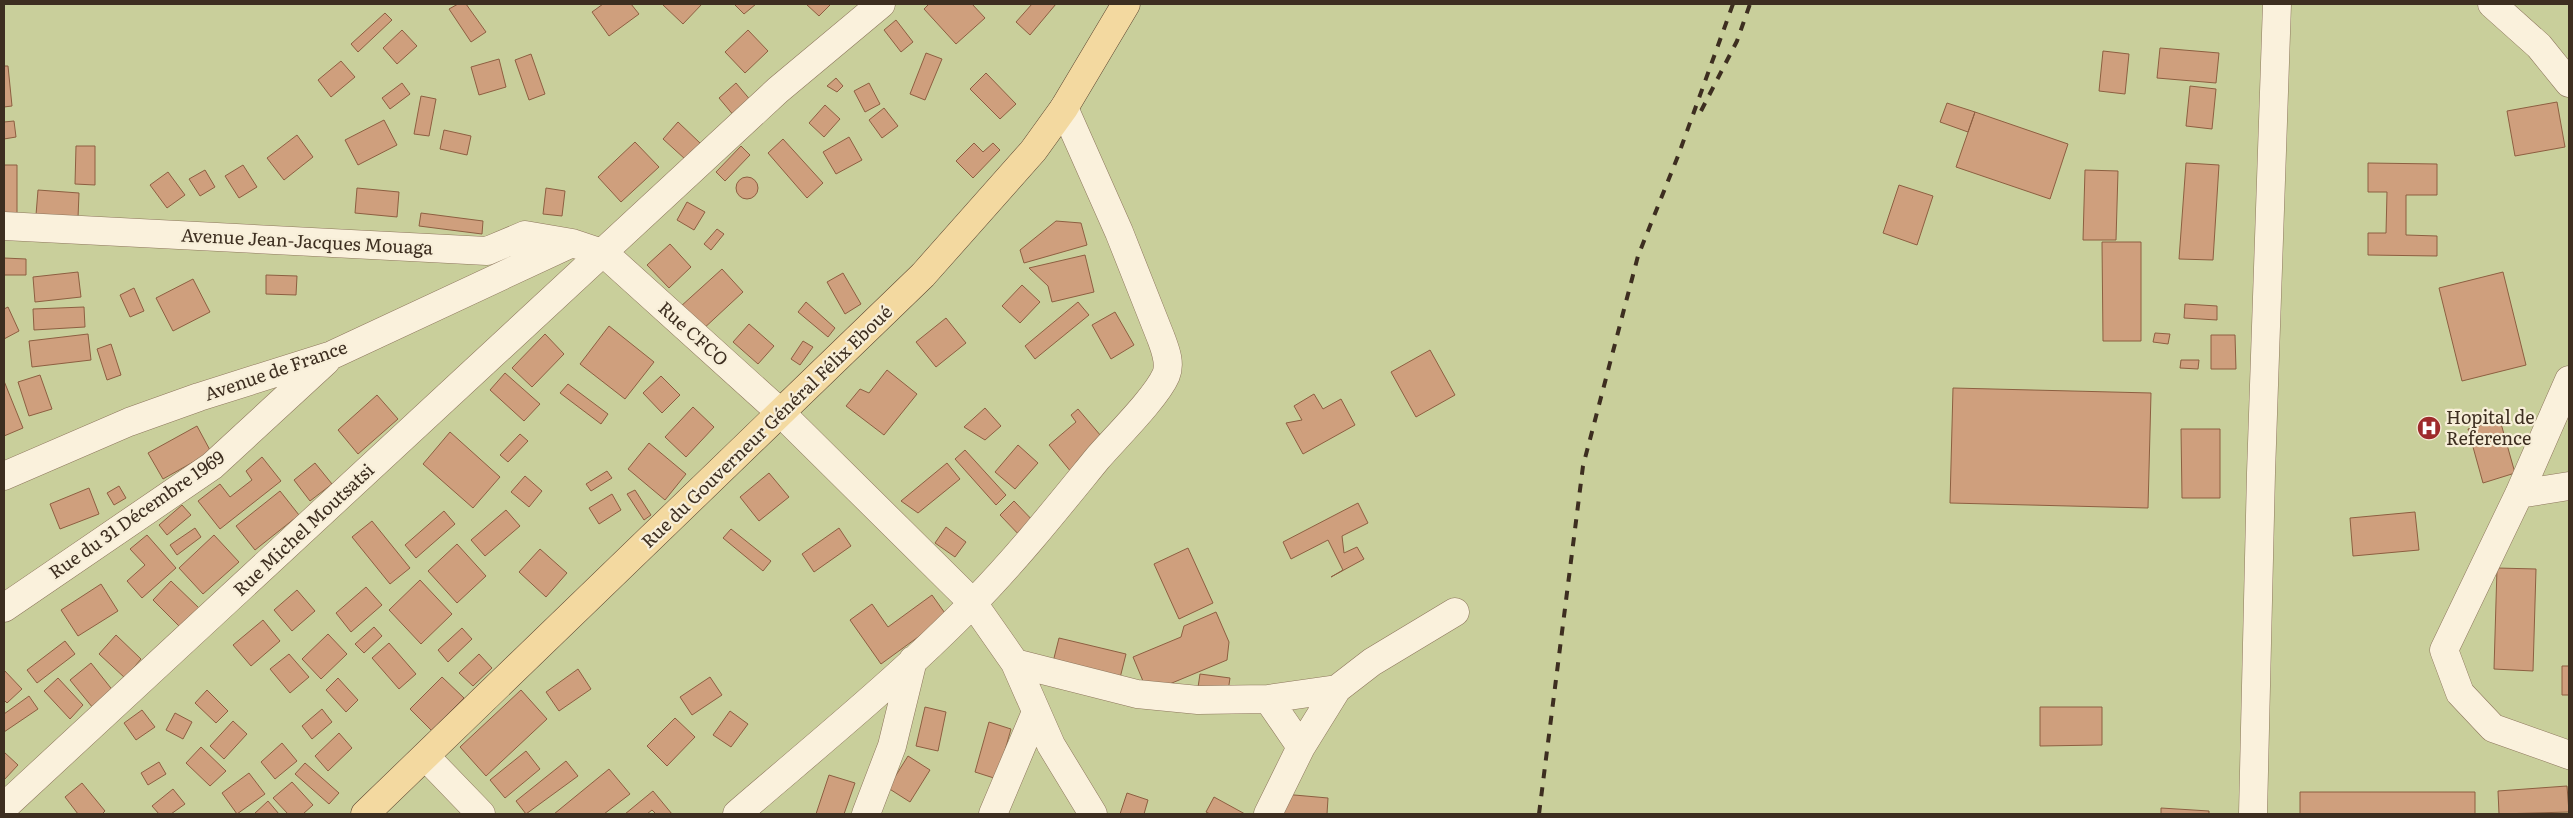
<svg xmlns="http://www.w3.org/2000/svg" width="2573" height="818" font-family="Literata,serif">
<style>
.green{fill:#c9cf9b}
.building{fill:#cf9f7d;stroke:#8d5f41}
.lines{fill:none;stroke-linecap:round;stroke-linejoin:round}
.minor-casing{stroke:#8d765c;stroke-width:29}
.major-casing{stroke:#5b4430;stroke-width:29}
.minor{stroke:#faf1dc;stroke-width:28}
.major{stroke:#f3d9a0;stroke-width:28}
.rail{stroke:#3d2e20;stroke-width:4;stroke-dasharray:9 9;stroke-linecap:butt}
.labels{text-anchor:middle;stroke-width:4.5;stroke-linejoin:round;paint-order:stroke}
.street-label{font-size:18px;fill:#3d2e20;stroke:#f7eed8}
.poi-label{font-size:18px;fill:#3d2e20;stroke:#f7eed8;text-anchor:start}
</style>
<rect width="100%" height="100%" fill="#f0e4c8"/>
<path class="green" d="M4,4H2569V814H4Z"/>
<path class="building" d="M458,4H466L486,32L471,42L449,9Z
M603,4H631L639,14L609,36L592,12Z
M662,4H702L683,24Z
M734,4H756L744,14Z
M806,4H831L819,16Z
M929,4H972L985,18L956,44L924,9Z
M1032,4H1056L1030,35L1016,22Z
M385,13L392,20L358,52L351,44Z
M896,20L913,42L901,52L884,30Z
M402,30L417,46L397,64L383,48Z
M748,30L768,51L745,73L725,52Z
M2160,48L2219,53L2216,83L2157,78Z
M2103,51L2129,54L2125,94L2099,91Z
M926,53L942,59L925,100L910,94Z
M531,54L545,94L529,100L515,60Z
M499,59L506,87L479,95L471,67Z
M341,61L355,77L331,97L318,80Z
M4,66H8L12,106L4,107Z
M986,73L1016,104L1000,119L970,89Z
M836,78L843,86L837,92L827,86Z
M402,83L410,94L390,109L382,98Z
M736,83L752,102L735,117L719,98Z
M869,83L880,104L865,112L854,91Z
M2190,86L2216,89L2212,129L2186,126Z
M421,96L436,99L429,136L414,134Z
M2557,102L2565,147L2515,156L2507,111Z
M1947,103L1975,112L1968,132L1940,122Z
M825,105L840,119L824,137L809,123Z
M884,108L898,126L882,138L869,120Z
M1975,112L2068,144L2050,199L1956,167Z
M384,120L397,145L358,165L345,140Z
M14,121L16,137L4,139V122Z
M678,122L700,143L685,159L663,139Z
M444,130L471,136L467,155L440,149Z
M297,135L313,157L284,180L267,158Z
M849,137L862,160L836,174L823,152Z
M783,139L823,183L807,198L768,153Z
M635,142L659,167L621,202L598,177Z
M974,143L983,152L993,143L1000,150L973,178L956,161Z
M76,146H95V185L75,184Z
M741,146L750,155L725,181L716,172Z
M2186,163L2219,165L2213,260L2179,259Z
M2368,163L2437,164V195H2406V235L2437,236V256L2368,255V233H2386L2387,192H2368Z
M4,165H17V213H4Z
M243,165L257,187L239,198L225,176Z
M205,170L215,187L200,196L189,179Z
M2085,170L2118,171L2116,240H2083Z
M168,172L185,195L167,208L150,185Z
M736 188a11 11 0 1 1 22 0a11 11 0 1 1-22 0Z
M1899,185L1933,196L1917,245L1883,233Z
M357,188L399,192L397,217L355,213Z
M546,188L565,191L562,216L543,214Z
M38,190L79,193L78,218L36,215Z
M687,202L705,212L694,230L677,220Z
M421,213L483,221L482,234L419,226Z
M1056,221L1081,223L1087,245L1024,263L1020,250Z
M717,229L724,234L711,250L704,244Z
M2102,242H2141V341H2103Z
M670,244L691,267L669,288L647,265Z
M1085,255L1094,292L1052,302L1048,286L1029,268Z
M4,258L26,259V275H4Z
M722,269L743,292L701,331L680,307Z
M78,272L81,297L35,302L33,277Z
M2503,272L2526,365L2462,381L2439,288Z
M843,273L861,304L845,314L827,282Z
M266,275L297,276L296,295L266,294Z
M193,279L210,312L173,331L156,298Z
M1022,285L1040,302L1020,323L1002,306Z
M134,288L144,311L130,317L120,295Z
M806,302L835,328L828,337L798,312Z
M1078,302L1089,315L1035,359L1025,346Z
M2185,304L2217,306V320L2184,318Z
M8,307L19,331L4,339V309Z
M84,307L85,327L34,330L33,309Z
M1115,312L1134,345L1111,359L1092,325Z
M946,318L966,343L936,367L916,342Z
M749,324L774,346L758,364L733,342Z
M609,326L654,362L625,399L580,364Z
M2155,333L2170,334L2168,344L2153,342Z
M88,334L91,360L32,367L29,341Z
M545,334L564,354L532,387L512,368Z
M2211,335H2235L2236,369H2211Z
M803,341L813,347L800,365L791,359Z
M111,344L121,375L107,380L97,349Z
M1430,350L1455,395L1416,417L1391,372Z
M2181,360H2199L2198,369L2180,368Z
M887,370L917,394L884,435L846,406L860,389L869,393Z
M505,373L540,404L524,421L490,390Z
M40,375L52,409L29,416L18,382Z
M661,376L680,395L662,413L643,393Z
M4,381L23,428L4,436Z
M568,384L608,414L601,424L560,393Z
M1953,388L2151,393L2148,508L1950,503Z
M1314,394L1323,409L1341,399L1355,425L1303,454L1286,423L1302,420L1294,406Z
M377,395L398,419L358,454L338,430Z
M693,407L714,427L686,457L665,437Z
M985,408L1001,426L985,440L964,427Z
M1078,409L1107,443L1072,473L1049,445L1076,422L1071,415Z
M2500,420L2515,473L2483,483L2468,429Z
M197,426L211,452L163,479L148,453Z
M2181,429H2220V498H2182Z
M450,432L500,477L473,508L423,464Z
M520,434L528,441L508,462L500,455Z
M649,443L686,474L665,500L628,469Z
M1018,445L1038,463L1015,489L995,472Z
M965,450L1006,495L996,505L955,459Z
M262,457L281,481L220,529L198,501L220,484L230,497L252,480L246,471Z
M315,463L332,484L310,501L294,480Z
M947,463L960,479L918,513L901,501Z
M607,471L612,478L591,491L586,484Z
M769,473L789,497L759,521L740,497Z
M525,476L542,491L529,507L511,492Z
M119,486L126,498L114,505L107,493Z
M89,488L99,514L60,529L50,504Z
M635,490L651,515L644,520L627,494Z
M280,491L299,515L255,550L236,526Z
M612,494L621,510L599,524L589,508Z
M1014,501L1038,526L1024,540L1000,515Z
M1358,503L1368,523L1342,536L1344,553L1357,547L1364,559L1331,577L1343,570L1328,540L1291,559L1283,542Z
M182,505L191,515L167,535L159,525Z
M506,510L520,526L485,556L471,540Z
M444,511L455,524L416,558L405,545Z
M2415,512L2419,550L2353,556L2350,518Z
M372,521L410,568L390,584L352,537Z
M946,527L966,542L955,557L935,543Z
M195,528L201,537L177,555L170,545Z
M839,528L851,546L814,572L802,554Z
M731,529L771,561L763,571L723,538Z
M147,535L176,568L142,598L127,581L145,565L130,549Z
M214,535L239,562L203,594L179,568Z
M457,544L486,576L457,603L428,571Z
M1188,548L1213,603L1179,619L1154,564Z
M540,549L567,573L546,597L519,572Z
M2497,568L2536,569L2533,671L2494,669Z
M420,580L452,614L421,644L389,610Z
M171,581L199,608L180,627L153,600Z
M101,584L118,611L78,636L61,610Z
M366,587L382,605L351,632L336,613Z
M297,590L315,611L292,631L274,610Z
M932,595L947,616L881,664L850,620L872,604L888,627Z
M1216,612L1229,642L1227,660L1148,693L1133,657L1181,637L1184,626Z
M263,620L280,641L251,666L233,645Z
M374,627L382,636L364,653L355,644Z
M462,628L472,639L448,662L438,650Z
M328,634L347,654L321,679L302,659Z
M116,635L141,659L125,678L99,654Z
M1059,638L1126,654L1118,686L1051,670Z
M65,641L75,654L37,683L27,670Z
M389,643L416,674L399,689L372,658Z
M289,654L309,677L290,693L270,669Z
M479,654L492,668L473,686L459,673Z
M91,663L114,692L93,708L70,680Z
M2562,666H2569V695H2562Z
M578,669L591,689L559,711L546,692Z
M4,670L22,689L7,703L4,700Z
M1200,674L1230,678L1227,698L1197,694Z
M442,677L464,698L432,731L410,709Z
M710,677L722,695L692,715L680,697Z
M58,678L83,705L70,719L44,691Z
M338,678L358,700L346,712L326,690Z
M207,690L228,711L216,723L195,703Z
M521,690L547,719L486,776L460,747Z
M29,696L38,709L4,732V714Z
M925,707L946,712L938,751L916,746Z
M2040,707H2102V745L2040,746Z
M322,709L332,722L312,739L302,726Z
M142,710L155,727L136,740L124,723Z
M730,711L748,724L731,747L713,735Z
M175,713L192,722L183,739L166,730Z
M675,718L695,737L667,766L647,746Z
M233,721L247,734L224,759L210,746Z
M989,722L1011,729L997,779L975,772Z
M339,733L352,748L328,771L315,756Z
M282,743L297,761L275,779L261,762Z
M201,747L226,771L210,786L186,763Z
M526,751L540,769L505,798L490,780Z
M4,752L18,765L4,780Z
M908,756L930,770L910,802L888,788Z
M566,761L578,776L526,814L516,801Z
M159,762L166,774L148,785L141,773Z
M305,763L339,793L329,804L295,774Z
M609,769L630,794L604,814H554Z
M249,773L265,794L237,814L222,793Z
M829,775L855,783L844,814H816Z
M292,782L313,805L303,814H288L273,798Z
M82,783L105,811L102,814H78L65,797Z
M2567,786L2569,812L2499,814L2498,791Z
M173,789L185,804L171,814H159L152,806Z
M653,791L672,814H656L652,810L647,814H625Z
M2300,792H2475V814H2300Z
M1127,793L1148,800L1144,814H1120Z
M1283,794L1328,798L1327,814H1281Z
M1214,797L1245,814H1210L1206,812Z
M268,801L279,814H254Z
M2161,808L2209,811V814H2161Z"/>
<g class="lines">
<g class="minor-casing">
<path id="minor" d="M2492,4L2539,46L2569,83
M4,226L487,251L525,235L572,243L605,254L782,414L973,603L1015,663L1137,694L1198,700L1268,699L1337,689L1372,662L1455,612
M2569,380L2519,494L2444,650L2460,693L2493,728L2569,755
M4,476L129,422L199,397L332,355L572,243
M2519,494L2569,486
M4,608L212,466L326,361
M1015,663L1051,745L1093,814
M1268,699L1301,747
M426,757L481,814
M4,807L778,90L881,4
M737,814C817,745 900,678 974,602C1018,557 1057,508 1097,459C1115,438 1156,398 1166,375C1171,363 1165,349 1161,338L1119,232L1064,108
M866,814L892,746L913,660
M993,814L1036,712
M1268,814L1301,747L1337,689
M2253,814L2261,473L2277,4"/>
</g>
<g class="major-casing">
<path id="major" d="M365,814L923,275L1033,151L1064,108L1126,4"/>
</g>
<use href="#minor" class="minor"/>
<use href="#major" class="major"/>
<path class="rail" d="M1701,111L1737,41L1750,4
M1539,814L1583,466L1638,256L1678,156L1733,4"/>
</g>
<defs>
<g id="hospital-disc" transform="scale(1.25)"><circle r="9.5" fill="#9e2a2b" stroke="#f7eed8"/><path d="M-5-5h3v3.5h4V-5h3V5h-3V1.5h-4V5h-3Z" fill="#fff"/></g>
</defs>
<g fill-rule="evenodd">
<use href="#hospital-disc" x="2429" y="428"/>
</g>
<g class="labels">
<g class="street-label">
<text transform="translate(307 242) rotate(3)" y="6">Avenue Jean-Jacques Mouaga</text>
<text transform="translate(693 334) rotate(42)" y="6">Rue CFCO</text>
<text transform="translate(276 371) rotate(-19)" y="6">Avenue de France</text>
<text transform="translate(767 427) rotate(-44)" y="6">Rue du Gouverneur Général Félix Eboué</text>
<text transform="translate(137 515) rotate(-35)" y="6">Rue du 31 Décembre 1969</text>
<text transform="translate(304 530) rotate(-43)" y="6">Rue Michel Moutsatsi</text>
</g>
<g class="poi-label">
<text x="2446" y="424">Hopital de<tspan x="2446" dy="21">Reference</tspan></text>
</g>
</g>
<rect width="2573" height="818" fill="none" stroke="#3d2e20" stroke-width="10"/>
</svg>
